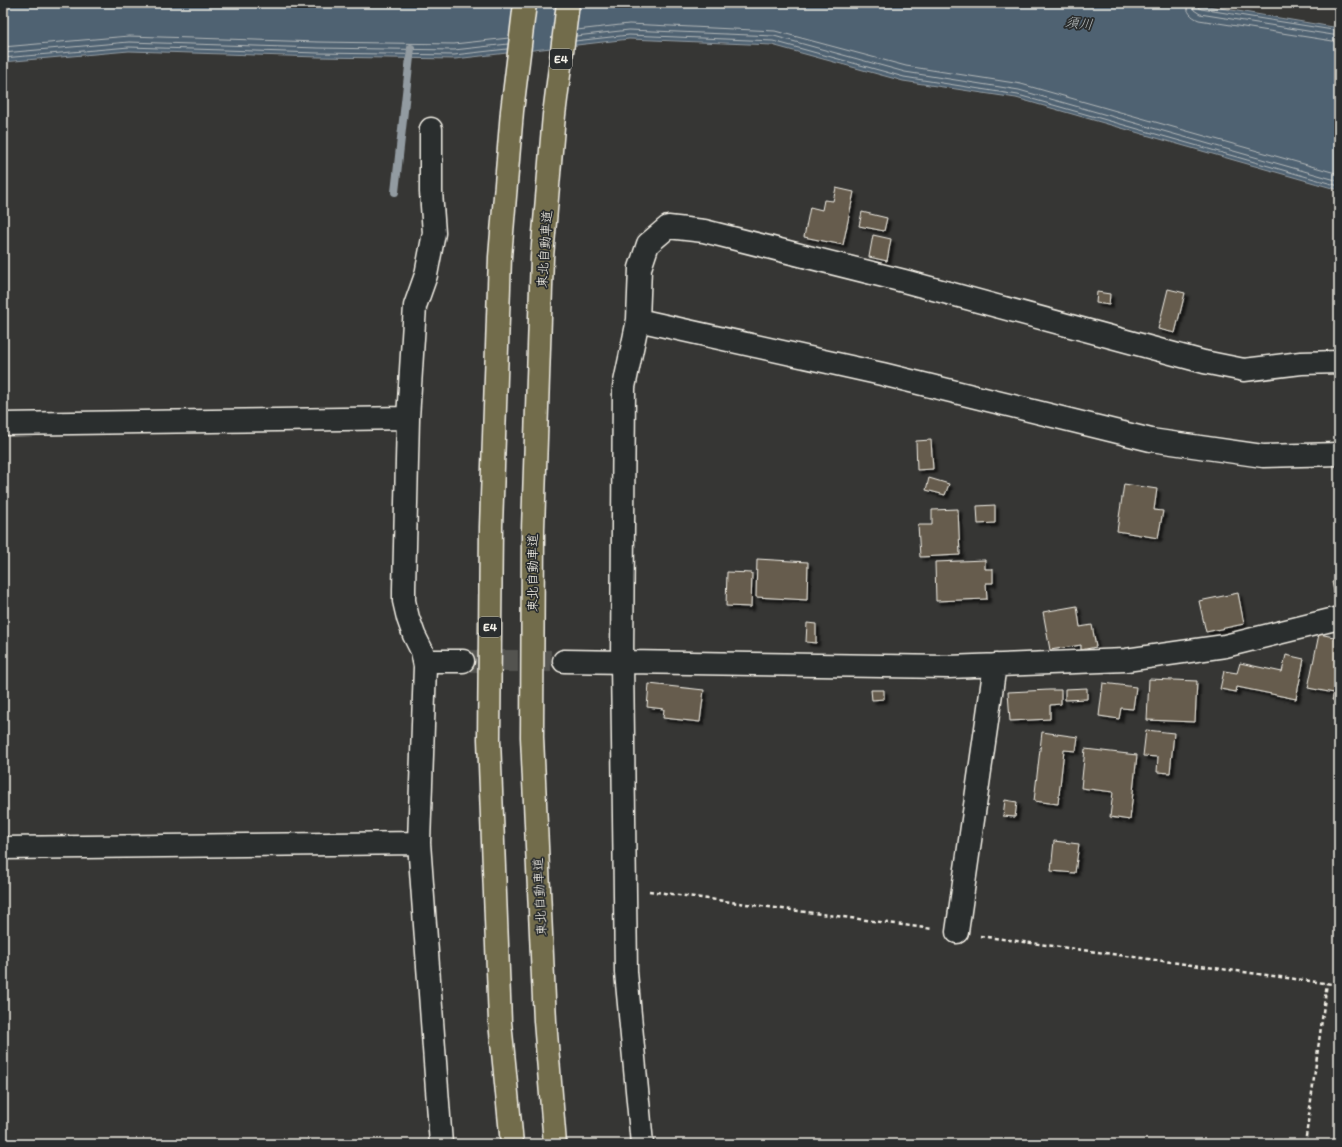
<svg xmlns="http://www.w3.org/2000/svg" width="1342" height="1147" font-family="Itim,'Klee One',sans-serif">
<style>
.water{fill:#506272;stroke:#929ba1}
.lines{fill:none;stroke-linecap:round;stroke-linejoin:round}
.shore{stroke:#b2b8b9;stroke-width:1}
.stream{stroke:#929ba1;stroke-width:8}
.building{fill:#665c4d;stroke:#f4f1e8;filter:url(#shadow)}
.minor-tunnel{stroke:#52524f;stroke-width:22;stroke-dasharray:22 11;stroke-linecap:butt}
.minor-casing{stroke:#f4f1e8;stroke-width:25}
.highway-casing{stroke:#f4f1e8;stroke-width:25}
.path{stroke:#f4f1e8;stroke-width:2.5;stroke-dasharray:4 3;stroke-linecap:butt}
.minor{stroke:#2a2d2e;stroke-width:22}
.highway{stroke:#726c4b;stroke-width:22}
.labels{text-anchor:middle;stroke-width:3.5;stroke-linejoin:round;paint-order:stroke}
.shield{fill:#2a2d2e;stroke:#b7b6b0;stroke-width:1}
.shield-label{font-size:12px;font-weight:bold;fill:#f4f1e8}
.street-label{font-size:13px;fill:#f4f1e8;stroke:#2a2d2e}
.water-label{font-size:14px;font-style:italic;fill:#b2b8b9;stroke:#2a2d2e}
</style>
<defs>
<filter id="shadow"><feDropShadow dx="3.5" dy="3.5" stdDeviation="1" flood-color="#0009"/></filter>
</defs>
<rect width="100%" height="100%" fill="#363634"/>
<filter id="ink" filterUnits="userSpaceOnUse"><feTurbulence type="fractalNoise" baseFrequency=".025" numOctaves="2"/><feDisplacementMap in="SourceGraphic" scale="8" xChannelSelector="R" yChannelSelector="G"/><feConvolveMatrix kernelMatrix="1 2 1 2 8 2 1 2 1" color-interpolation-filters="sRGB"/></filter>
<g filter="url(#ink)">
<path class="water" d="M3,3H1190L1339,28V190L1016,98L903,81L772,45L629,39L455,59L318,57L129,51L3,62Z"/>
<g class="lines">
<path class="shore" d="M1186,3C1187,12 1191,17 1199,20L1339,42
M1192,3L1194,10L1200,14L1339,36
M1197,3L1198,7L1201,9L1339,31
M577,30L629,24L775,31L906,66L1021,84L1339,174
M576,36L629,30L774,36L905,72L1019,90L1339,181
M575,41L629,35L773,41L904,77L1018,95L1339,186
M3,47L129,36L318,42L454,44L509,38
M3,53L129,42L318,48L454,50L508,44
M3,58L129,47L318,53L454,55L507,49"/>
<path class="stream" d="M395,192L411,48"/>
</g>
<path class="building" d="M836,188L854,192L843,245L804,237L810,207L822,210L824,200L833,201Z
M862,212L887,218L884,231L859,226Z
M873,235L891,239L887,261L869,257Z
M1168,289L1185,293L1175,333L1158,329Z
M1097,292L1110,294L1109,305L1096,303Z
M931,440L933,469L917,470L916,441Z
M929,478L949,484L945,495L926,490Z
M1124,484L1157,489L1154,510L1163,511L1158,538L1117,531Z
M995,505V523L978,524L977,506Z
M958,509L960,555L920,557L918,525H932V510Z
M757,559L808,562L807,600L756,597Z
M985,560V569H993V583H986L987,599L936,601L935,562Z
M727,572L752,573L751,607L726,606Z
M1339,581V605H1337L1332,582Z
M1238,593L1244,624L1206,632L1199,601Z
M1077,606L1080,627L1092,625L1096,647L1081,650V645L1050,650L1043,612Z
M807,623L816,624V643L806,642Z
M1319,634L1339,638V701L1332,700L1334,693L1308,688Z
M1286,655L1304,659L1296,699L1237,687L1236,692L1220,689L1224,671L1237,673L1240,663L1282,672Z
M1149,679L1197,681L1195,722L1147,720Z
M1103,683L1136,687L1133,709L1121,708L1119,719L1099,716Z
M649,684L704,690L700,722L663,718L664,709L647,707Z
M1087,688V699L1065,700V689Z
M871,690H884V699L872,700Z
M1049,690H1061V704L1050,705V719L1010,721L1008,692Z
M1146,730L1174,733L1170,773L1157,772L1158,757L1143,756Z
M1042,732L1078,737L1076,751L1064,750L1058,804L1034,801Z
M1085,749L1137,755L1130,820L1110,817L1113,792L1081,788Z
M1005,800L1017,802L1015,817L1003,816Z
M1054,841L1079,844L1075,873L1051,871Z"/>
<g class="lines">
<path class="minor-tunnel" d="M463,661H564"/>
<g class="minor-casing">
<path id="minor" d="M431,129V192L434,233L426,275L415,306L408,418L404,589V601L408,618L414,635L422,651L425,666L419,843L441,1144
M638,320L882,374L1151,440L1263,456L1339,454
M3,424L408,418
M424,661H463
M564,661L948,667L1126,660L1225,646L1339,618
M3,848L419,843
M957,932L995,665
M642,1144L626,972L622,661L624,387L638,320L640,268L648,244L668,227L704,231L904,281L1204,362L1244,370L1301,363L1339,362"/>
</g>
<g class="highway-casing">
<path id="highway" d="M512,1144L500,1022L489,739L491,527L500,257L512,111L525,3
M555,1144L545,1021L532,737L533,529L542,257L554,115L568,3"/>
</g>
<path class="path" d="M649,891L933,929
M980,936L1339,985
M1305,1144L1327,983"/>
<use href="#minor" class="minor"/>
<use href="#highway" class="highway"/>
</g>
</g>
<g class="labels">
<g class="shield">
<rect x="550" y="49" width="22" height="20" rx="3"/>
<rect x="479" y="617" width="22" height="20" rx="3"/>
</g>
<g class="shield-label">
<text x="561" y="63">E4</text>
<text x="490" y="631">E4</text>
</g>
<g class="street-label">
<text transform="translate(544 249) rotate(-86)" y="5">東北自動車道</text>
<text transform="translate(532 573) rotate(-90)" y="5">東北自動車道</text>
<text transform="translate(539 897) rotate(-93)" y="5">東北自動車道</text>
</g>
<g class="water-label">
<text transform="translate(1079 23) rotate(6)" y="5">須川</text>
</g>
</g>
<rect width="1342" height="1147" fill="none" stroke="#2a2d2e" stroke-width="16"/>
<rect x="8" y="8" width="1326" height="1131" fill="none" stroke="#f4f1e8" stroke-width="1.5" filter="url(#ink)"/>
</svg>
